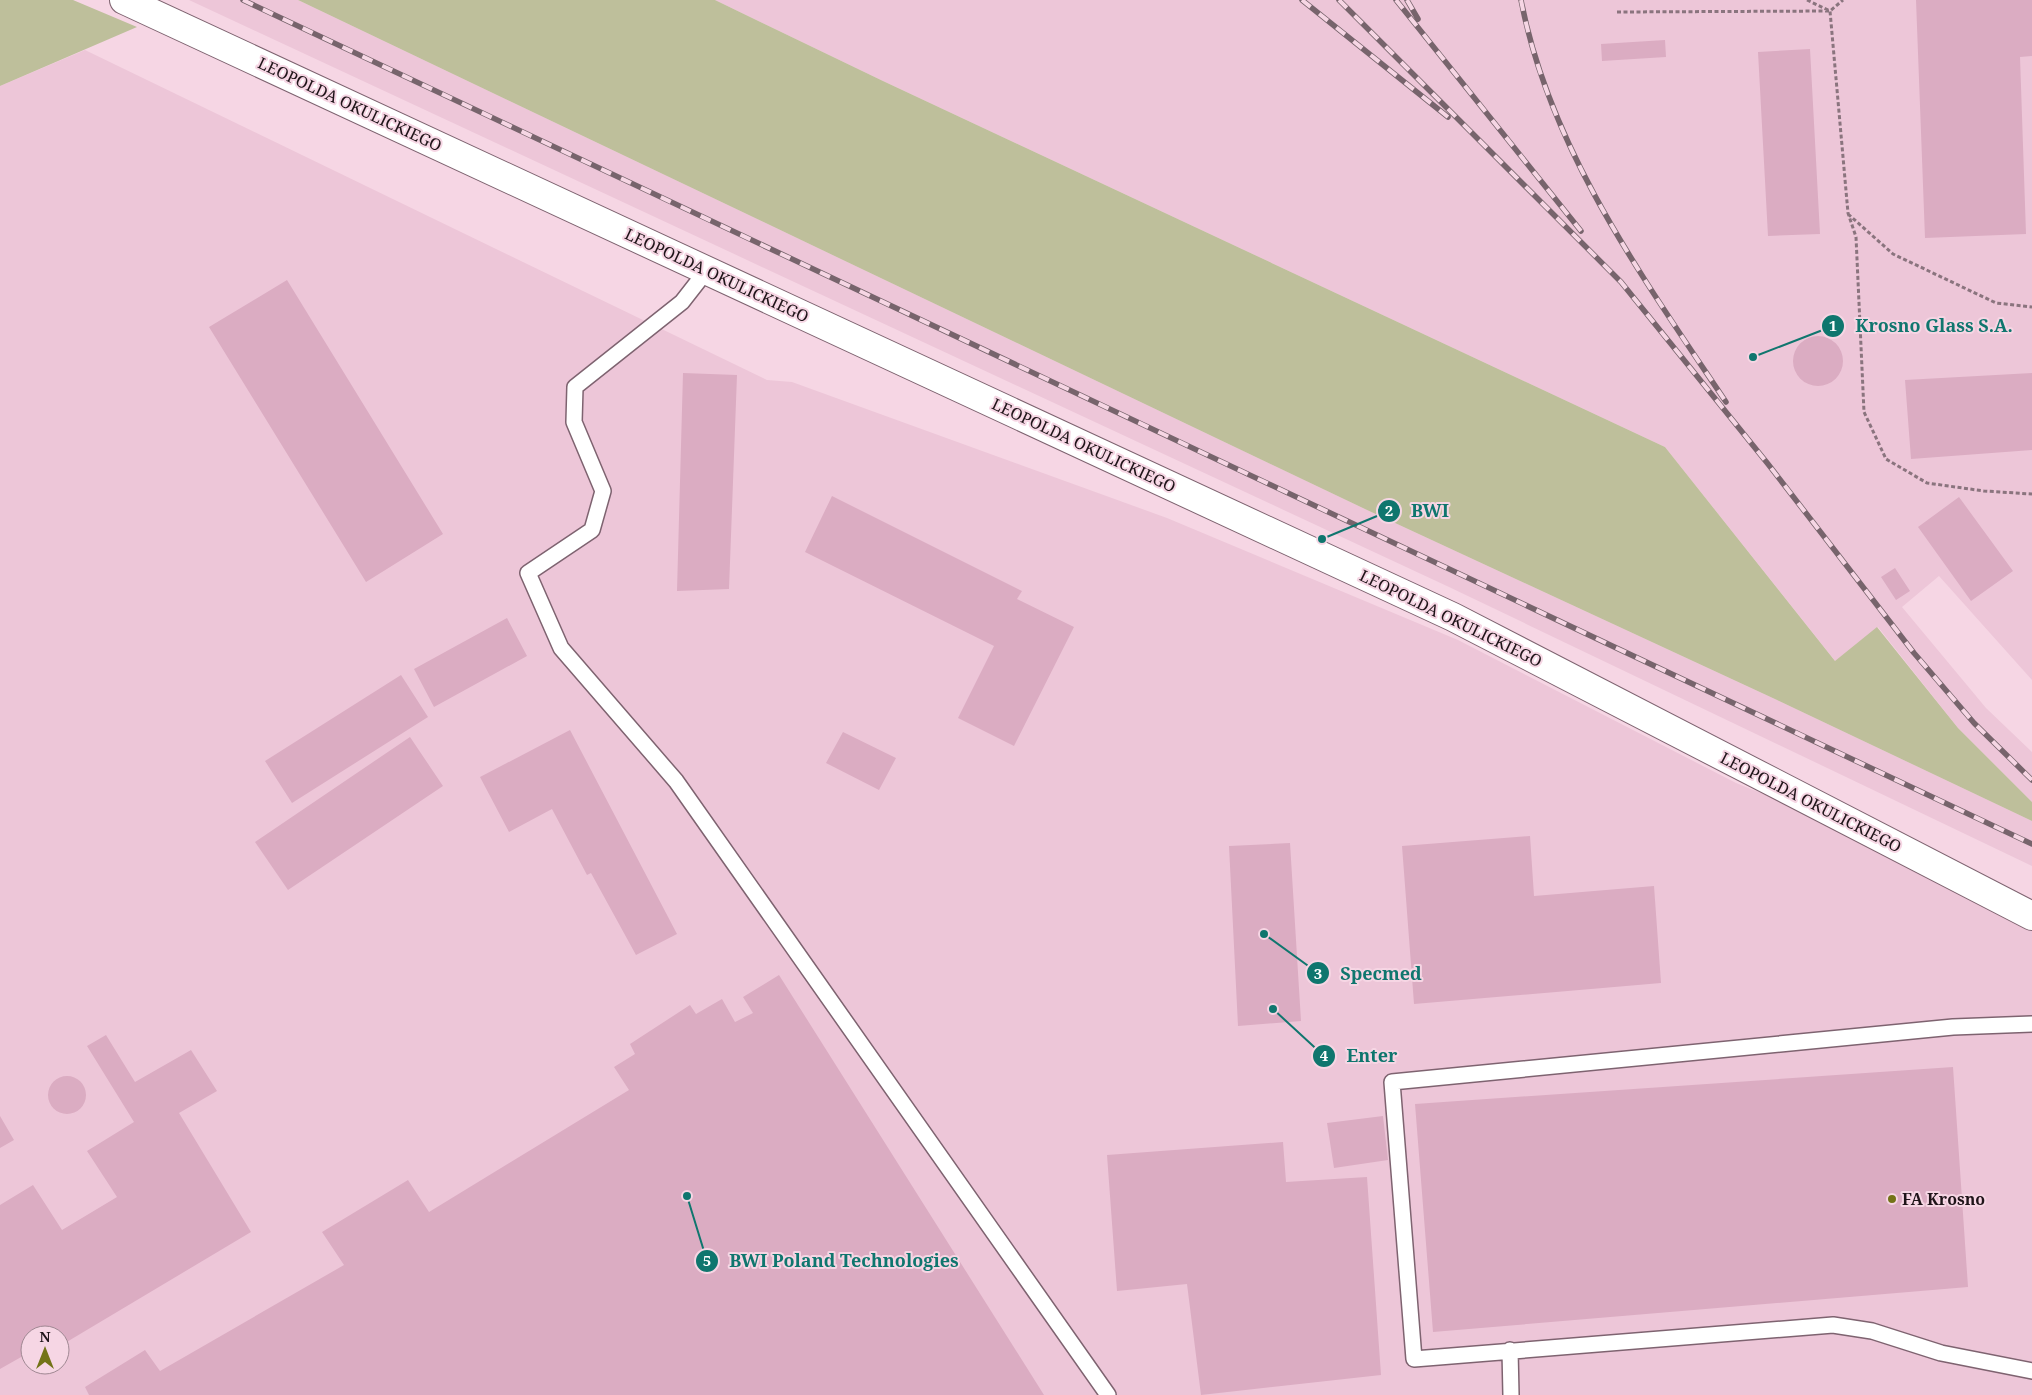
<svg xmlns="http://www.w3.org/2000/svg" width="2032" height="1395" font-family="'Noto Serif',serif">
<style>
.built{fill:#edc6d8;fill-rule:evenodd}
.green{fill:#bebf9b}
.building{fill:#dbacc2}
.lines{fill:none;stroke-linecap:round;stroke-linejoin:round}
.service-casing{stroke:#7e6370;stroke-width:18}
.minor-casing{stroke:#7e6370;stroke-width:30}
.path{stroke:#8a747e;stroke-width:3;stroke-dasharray:4 2.5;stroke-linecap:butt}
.service{stroke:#fff;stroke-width:15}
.minor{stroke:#fff;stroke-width:28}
.rail-casing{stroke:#77646c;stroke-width:5.5}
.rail{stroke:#f6d6e4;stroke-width:4;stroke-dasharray:11;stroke-linecap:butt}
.poi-dot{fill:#737317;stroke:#f6d6e4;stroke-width:2}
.labels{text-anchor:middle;stroke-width:4;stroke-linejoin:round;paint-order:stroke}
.street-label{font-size:16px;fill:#1f1419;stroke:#f6d6e4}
.poi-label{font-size:16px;font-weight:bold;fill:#1f1419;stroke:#f6d6e4;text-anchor:start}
.leader{fill:none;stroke:#0f766e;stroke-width:2}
.callout-dot{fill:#0f766e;stroke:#f6d6e4;stroke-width:2}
.mark-label{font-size:15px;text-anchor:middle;font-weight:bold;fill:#fff}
.callout-label{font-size:18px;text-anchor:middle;font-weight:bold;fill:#0f766e;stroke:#f6d6e4;stroke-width:4;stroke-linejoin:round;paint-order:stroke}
</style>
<rect width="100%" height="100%" fill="#f6d6e4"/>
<path class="built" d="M189,0H298L1367,510L1777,700L2032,821V866L1449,587Z
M715,0H2032V680L1939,576L1902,607L1986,708L2032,752V802L1958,728L1878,627L1836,662L1665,447L883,81Z
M85,50L767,380L792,382L1167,518L1458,640L1736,783L1805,811L2032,930V1395H0V86ZM30,1335H60V1365H30Z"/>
<path class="green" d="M0,0H73L137,27L0,86Z
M298,0H715L883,81L1665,447L1835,661L1877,627L1958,728L2032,802V821L1777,700L1367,510Z"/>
<path class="building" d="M1916,0H2032V56L2020,57L2026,234L1925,238Z
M1665,40L1666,57L1602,61L1601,44Z
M1810,49L1820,234L1768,236L1758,52Z
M287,280L443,534L366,582L209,327Z
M1793 361a25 25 0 1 1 50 0a25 25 0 1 1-50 0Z
M683,373L737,375L729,589L677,591Z
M2032,373V450L1911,459L1905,380Z
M832,496L1022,591L1017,599L1074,627L1014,746L958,718L994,646L805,552Z
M1959,497L2013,571L1971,601L1918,527Z
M1895,568L1910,591L1896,600L1881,577Z
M507,618L527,656L434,707L414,669Z
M401,675L428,717L292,803L265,761Z
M570,730L677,934L636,955L591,873L587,875L552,809L509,832L480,777Z
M843,732L896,758L879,790L826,763Z
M410,737L443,786L288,890L255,842Z
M1530,836L1534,896L1654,886L1661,983L1414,1004L1402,846Z
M1290,843L1301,1021L1238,1026L1229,846Z
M779,975L1044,1395H89L85,1387L145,1350L160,1371L344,1265L322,1232L408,1180L429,1212L629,1090L614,1067L635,1054L630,1044L690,1005L696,1014L722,999L735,1022L753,1013L743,997Z
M106,1035L135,1082L191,1050L217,1091L179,1113L251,1232L60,1346V1335H30V1352L0,1369V1205L33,1185L62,1230L117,1197L87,1151L134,1122L87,1046Z
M1953,1067L1968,1287L1433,1332L1415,1104Z
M48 1095a19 19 0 1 1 38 0a19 19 0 1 1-38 0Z
M0,1116L14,1140L0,1148Z
M1383,1116L1388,1160L1334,1168L1327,1123Z
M1283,1142L1286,1182L1367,1177L1381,1375L1201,1395L1187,1284L1117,1291L1107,1155Z"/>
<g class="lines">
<g class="service-casing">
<path id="service" d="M707,270L682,302L575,387L574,422L603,491L592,530L528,573L561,648L676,781L1108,1395
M2032,1024L1953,1027L1392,1082L1414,1359L1833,1325L1872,1331L1941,1353L2032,1371
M1510,1350L1511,1395"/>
</g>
<g class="minor-casing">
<path id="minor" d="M124,0L1453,617L2032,916"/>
</g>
<path class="path" d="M1807,0L1830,11L1848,213L1856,237L1864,412L1886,459L1927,483L1984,491L2032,494
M1617,12L1830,11L1843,0
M1848,214L1893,254L1996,303L2032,307"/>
<use href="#service" class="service"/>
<use href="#minor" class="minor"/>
<g class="rail-casing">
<path id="rail" d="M243,0L2032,844
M1302,0L1448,117
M1339,0L1621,282L1768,464L1914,653L1974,723L2032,780
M1396,0L1581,231
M1407,0L1418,19
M1521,0C1550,150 1643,278 1726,402"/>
</g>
<use href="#rail" class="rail"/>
</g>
<circle class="poi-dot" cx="1892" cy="1199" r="5"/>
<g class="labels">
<g class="street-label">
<text transform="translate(350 104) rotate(25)" y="6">LEOPOLDA OKULICKIEGO</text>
<text transform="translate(717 275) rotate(25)" y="6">LEOPOLDA OKULICKIEGO</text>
<text transform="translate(1084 445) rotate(25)" y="6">LEOPOLDA OKULICKIEGO</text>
<text transform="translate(1451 618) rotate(26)" y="6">LEOPOLDA OKULICKIEGO</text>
<text transform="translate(1811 802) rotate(27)" y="6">LEOPOLDA OKULICKIEGO</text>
</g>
<g class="poi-label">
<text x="1902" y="1205">FA Krosno</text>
</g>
</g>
<path class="leader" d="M1753 357L1833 326M1322 539L1389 511M1264 934L1318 973M1273 1009L1324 1056M687 1196L707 1261"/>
<g class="callout-dot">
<circle cx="1753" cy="357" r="5"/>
<circle cx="1322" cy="539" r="5"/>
<circle cx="1264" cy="934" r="5"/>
<circle cx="1273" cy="1009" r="5"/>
<circle cx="687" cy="1196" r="5"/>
<circle cx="1833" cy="326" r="12"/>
<circle cx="1389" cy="511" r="12"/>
<circle cx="1318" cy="973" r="12"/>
<circle cx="1324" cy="1056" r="12"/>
<circle cx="707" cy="1261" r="12"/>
</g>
<g class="mark-label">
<text x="1833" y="331">1</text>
<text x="1389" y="516">2</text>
<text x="1318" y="979">3</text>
<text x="1324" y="1061">4</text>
<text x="707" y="1266">5</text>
</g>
<g class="callout-label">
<text x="1934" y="332">Krosno Glass S.A.</text>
<text x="1430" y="517">BWI</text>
<text x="1381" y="980">Specmed</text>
<text x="1372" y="1062">Enter</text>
<text x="844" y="1267">BWI Poland Technologies</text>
</g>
<g transform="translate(45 1350)"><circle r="24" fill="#f6d6e4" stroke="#a08893"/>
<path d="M0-4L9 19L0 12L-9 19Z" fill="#737317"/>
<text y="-8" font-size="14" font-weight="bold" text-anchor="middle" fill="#1f1419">N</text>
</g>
</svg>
